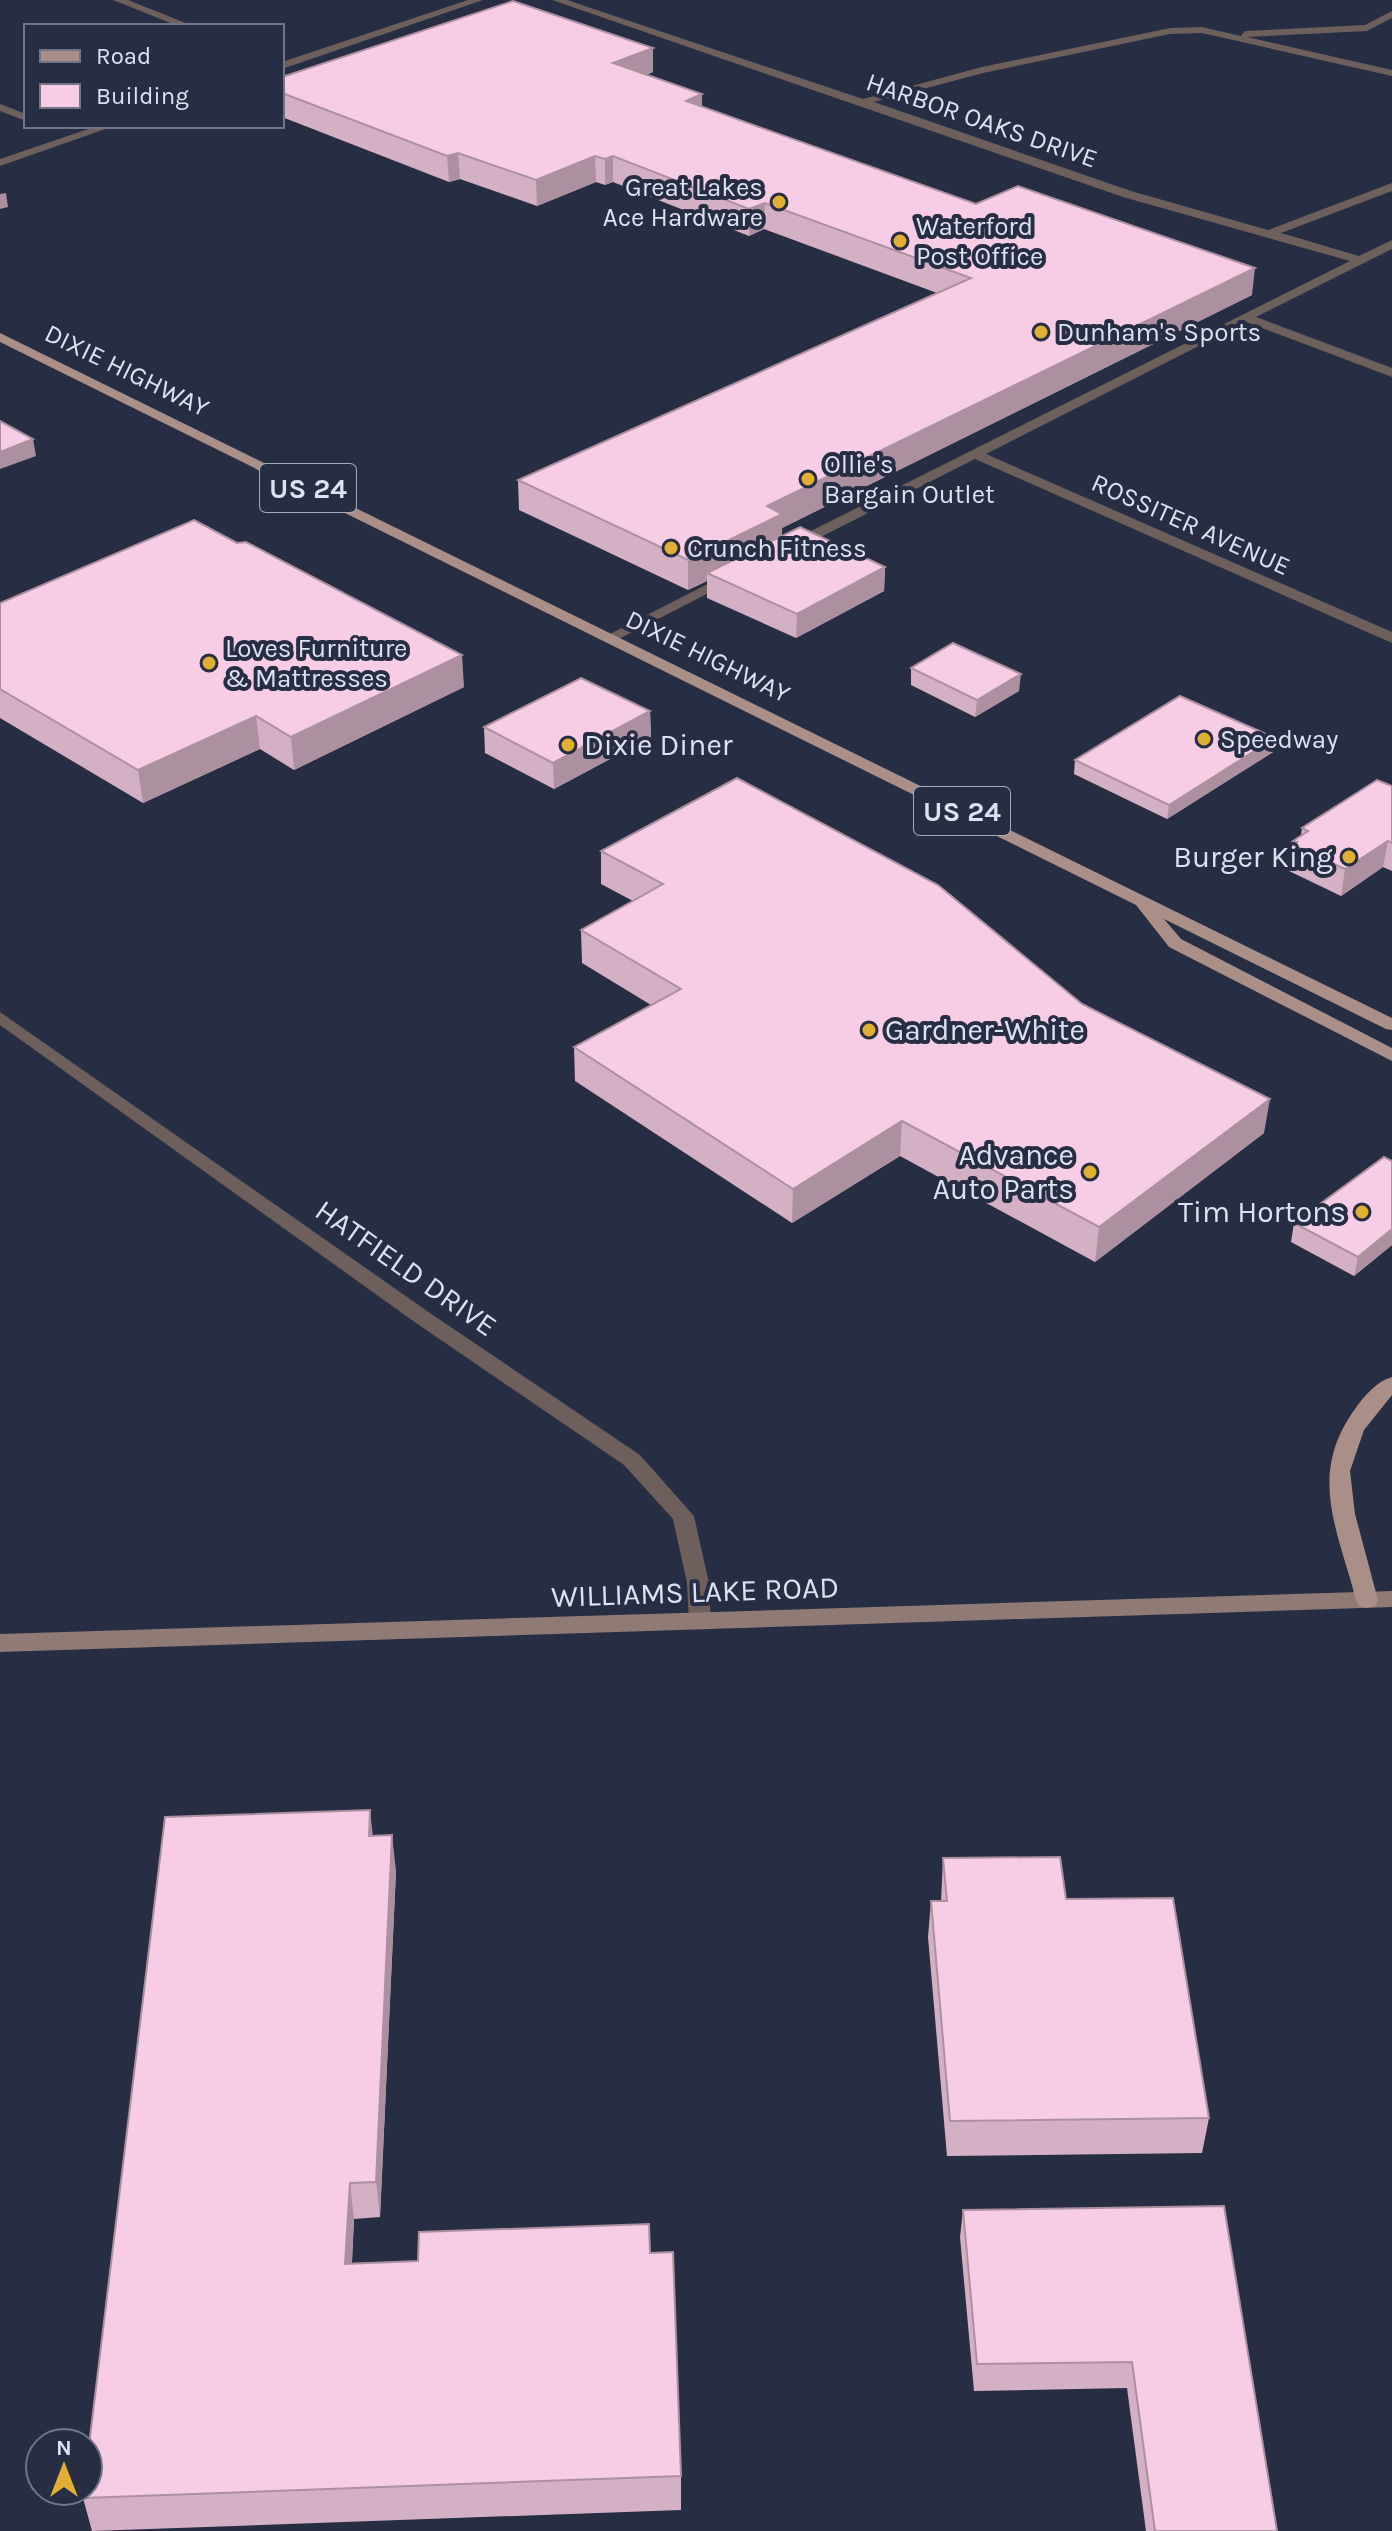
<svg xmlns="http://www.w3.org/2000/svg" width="1392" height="2531" font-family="Karla,sans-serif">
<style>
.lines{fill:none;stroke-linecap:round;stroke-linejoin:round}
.street{fill:#6d5f5c;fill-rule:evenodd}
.secondary{fill:#8f7a75;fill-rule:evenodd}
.primary{fill:#aa8e88;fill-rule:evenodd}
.wall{fill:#d4b0c4}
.shaded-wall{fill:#ac90a0}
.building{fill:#f6cde4;stroke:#ac90a0;stroke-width:2}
.poi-dot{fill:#e1af34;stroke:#272d43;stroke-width:3}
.labels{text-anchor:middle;stroke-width:8;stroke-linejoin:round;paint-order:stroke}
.far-street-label{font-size:26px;fill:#dde1f0;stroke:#272d43}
.far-poi-label{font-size:26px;fill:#dde1f0;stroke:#272d43;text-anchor:start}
.shield{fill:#272d43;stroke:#a6abbc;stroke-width:2}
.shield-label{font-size:28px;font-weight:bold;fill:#dde1f0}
.poi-label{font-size:30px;fill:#dde1f0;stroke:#272d43;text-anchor:end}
.street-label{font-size:30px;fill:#dde1f0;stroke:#272d43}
</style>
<rect width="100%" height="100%" fill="#272d43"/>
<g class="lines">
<path class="street" d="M113,0H128L193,26H178Z
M468,0H483L282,69V62Z
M552,0H567L863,99L982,67L1170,28L1202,27L1241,36L1245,31L1365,25L1392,11V18L1367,31L1247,37L1392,70V76L1202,33L1170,34L983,73L874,102L1131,191L1268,230L1392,183V191L1281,233L1359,256L1392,240V249L1256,317L1392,368V377L1246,322L986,454L1392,632V643L975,459L797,549H787V543L1350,261L1123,197Z
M0,104L26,114V121L0,111Z
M97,126H114L0,166V159Z
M731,572L738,576L736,579L615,641H605L602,638Z
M0,1012L430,1313L640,1455L694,1516L709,1583L711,1621L708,1627L700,1629L692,1627L689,1621L687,1583L673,1519L624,1465L416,1323L0,1025Z"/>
<path class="secondary" d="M1392,1591V1607L0,1652V1634Z"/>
<path class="primary" d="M0,333L1392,1018V1030L1386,1029L1164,919L1181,939L1392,1048V1061L1169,947L1136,905L0,342Z
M1392,1377V1395L1364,1430L1350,1471L1355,1514L1378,1600L1375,1606L1367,1608L1359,1606L1356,1600C1338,1530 1307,1475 1355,1409C1364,1396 1377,1381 1392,1377Z"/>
</g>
<path class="wall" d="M653,48V72L646,75L702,106L976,204L1252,295L782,528V536L885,567L884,591L796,638L707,598V581L688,590L519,510L518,480L937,293L764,229L749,236L613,182L605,185L596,182L537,206L460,179L449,182L282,117V77Z
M0,603L464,687L294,770L260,749L143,803L0,718Z
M911,668L1019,691L975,717L911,685Z
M650,711L651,737L554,789L485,753L484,727Z
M1275,738L1273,752L1167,819L1074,774L1075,760Z
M1392,786V871L1383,867L1341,896L1289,871L1293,841L1301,835L1302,828Z
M601,851L1082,1004L1264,1133L1095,1262L900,1156L792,1223L575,1081L574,1047L651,1005L582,963L581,930L633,901L601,884Z
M1392,1161V1245L1354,1276L1291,1242L1294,1223Z
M373,1835L396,1871L380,2217L354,2219L352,2263L650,2253L681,2476V2510L92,2531L83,2498Z
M943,1858L1066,1899L1209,2118L1202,2153L947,2156L928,1937L931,1901H941Z
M1224,2206L1277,2531H1146L1127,2388L974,2391L960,2237L963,2210Z"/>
<path class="shaded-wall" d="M653,48V72L613,88V63Z
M702,94V119L686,101Z
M458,153L460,179L449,182L447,156Z
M595,156L596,182L537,206L536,180Z
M613,156V182L605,185V159Z
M6,193L8,207L0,209V194Z
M765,203L764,229L749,236V209Z
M1255,268L1252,295L782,528V543L707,573V581L688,590V560L767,506Z
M33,439L36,456L0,469V452Z
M885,567L884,591L796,638L797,614Z
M462,655L464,687L294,770L291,737Z
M1021,674L1019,691L975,717L977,700Z
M650,711L651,737L554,789L553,763Z
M256,716L260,749L143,803L138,770Z
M1275,738L1273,752L1167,819L1169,805Z
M1388,841L1383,867L1341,896L1345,869Z
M1270,1099L1264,1133L1095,1262L1099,1227Z
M902,1121L900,1156L792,1223L793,1189Z
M1392,1229V1245L1354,1276L1358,1257Z
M370,1810L374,1846L369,1836Z
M392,1835L396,1871L380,2217L376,2182Z
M350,2183L354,2219L350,2298L345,2264Z"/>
<path class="building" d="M513,1L653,48L613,63L702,94L686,101L976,204L1018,186L1255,268L767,506L782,514L688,560L518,480L971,278L765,203L749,209L613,156L605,159L595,156L536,180L458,153L447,156L282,93V77Z
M0,421L33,439L0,452Z
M194,520L237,543L246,542L462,655L291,737L256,716L138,770L0,689V603Z
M800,527L885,567L797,614L707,573Z
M953,643L1021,674L977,700L911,668Z
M581,678L650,711L553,763L484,727Z
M1180,696L1275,738L1169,805L1075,760Z
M737,778L938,885L1082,1004L1270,1099L1099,1227L902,1121L793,1189L574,1047L681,989L581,930L663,884L601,851Z
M1377,780L1392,786V843L1388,841L1345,869L1293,845L1297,842L1293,841L1308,831L1302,828Z
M1384,1157L1392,1161V1229L1358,1257L1294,1223Z
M370,1810L369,1836L392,1835L376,2182L350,2183L345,2264L418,2261L419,2232L649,2224L650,2253L673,2252L681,2476L83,2498L84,2491H88V2454L165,1817Z
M1060,1857L1066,1899L1173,1898L1209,2118L950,2121L931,1901H947L943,1858Z
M1224,2206L1277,2531H1155L1132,2362L977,2364L963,2210Z"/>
<g class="poi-dot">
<circle cx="779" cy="202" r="8"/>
<circle cx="900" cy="241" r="8"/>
<circle cx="1041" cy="332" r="8"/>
<circle cx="808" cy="479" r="8"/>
<circle cx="671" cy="548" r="8"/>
<circle cx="209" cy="663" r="8"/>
<circle cx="1204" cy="739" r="8"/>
<circle cx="568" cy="745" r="8"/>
<circle cx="1349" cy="857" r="8"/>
<circle cx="869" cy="1030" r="8"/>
<circle cx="1090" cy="1172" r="8"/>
<circle cx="1362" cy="1212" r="8"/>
</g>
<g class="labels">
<g class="far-street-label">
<text transform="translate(982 120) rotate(19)" y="9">HARBOR OAKS DRIVE</text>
<text transform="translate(127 370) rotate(26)" y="9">DIXIE HIGHWAY</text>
<text transform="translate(1191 524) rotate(24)" y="9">ROSSITER AVENUE</text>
<text transform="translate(708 656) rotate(26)" y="9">DIXIE HIGHWAY</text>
</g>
<g class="far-poi-label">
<text x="763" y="196" text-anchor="end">Great Lakes<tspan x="763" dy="30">Ace Hardware</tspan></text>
<text x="916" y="235">Waterford<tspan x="916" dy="30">Post Office</tspan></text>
<text x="1057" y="341">Dunham's Sports</text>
<text x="824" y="473">Ollie's<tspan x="824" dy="30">Bargain Outlet</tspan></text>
<text x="687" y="557">Crunch Fitness</text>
<text x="225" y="657">Loves Furniture<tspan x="225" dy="30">&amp; Mattresses</tspan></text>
<text x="1220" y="748">Speedway</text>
</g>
<g class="shield">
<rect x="260" y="464" width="96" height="48" rx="6"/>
<rect x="914" y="787" width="96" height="48" rx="6"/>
</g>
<g class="shield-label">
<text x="308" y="498">US 24</text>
<text x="962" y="821">US 24</text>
</g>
<g class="poi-label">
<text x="584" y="755" text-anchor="start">Dixie Diner</text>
<text x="1333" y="867">Burger King</text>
<text x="885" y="1040" text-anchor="start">Gardner-White</text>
<text x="1074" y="1165">Advance<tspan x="1074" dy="34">Auto Parts</tspan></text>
<text x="1346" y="1222">Tim Hortons</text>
</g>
<g class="street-label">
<text transform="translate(406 1268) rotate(35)" y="10">HATFIELD DRIVE</text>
<text transform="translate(695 1592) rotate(-2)" y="10">WILLIAMS LAKE ROAD</text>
</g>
</g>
<rect x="24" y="24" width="260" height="104" fill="#272d43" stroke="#707588" stroke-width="2"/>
<rect x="40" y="50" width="40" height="12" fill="#aa8e88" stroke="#707588" stroke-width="2"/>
<text x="96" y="64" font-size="24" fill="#dde1f0">Road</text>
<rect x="40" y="84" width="40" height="24" fill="#f6cde4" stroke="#707588" stroke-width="2"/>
<text x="96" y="104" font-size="24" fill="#dde1f0">Building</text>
<g transform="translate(64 2467)"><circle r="38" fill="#272d43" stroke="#707588" stroke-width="2"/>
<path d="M0-6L14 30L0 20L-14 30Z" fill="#e1af34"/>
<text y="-12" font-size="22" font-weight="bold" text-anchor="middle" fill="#dde1f0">N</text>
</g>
</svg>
